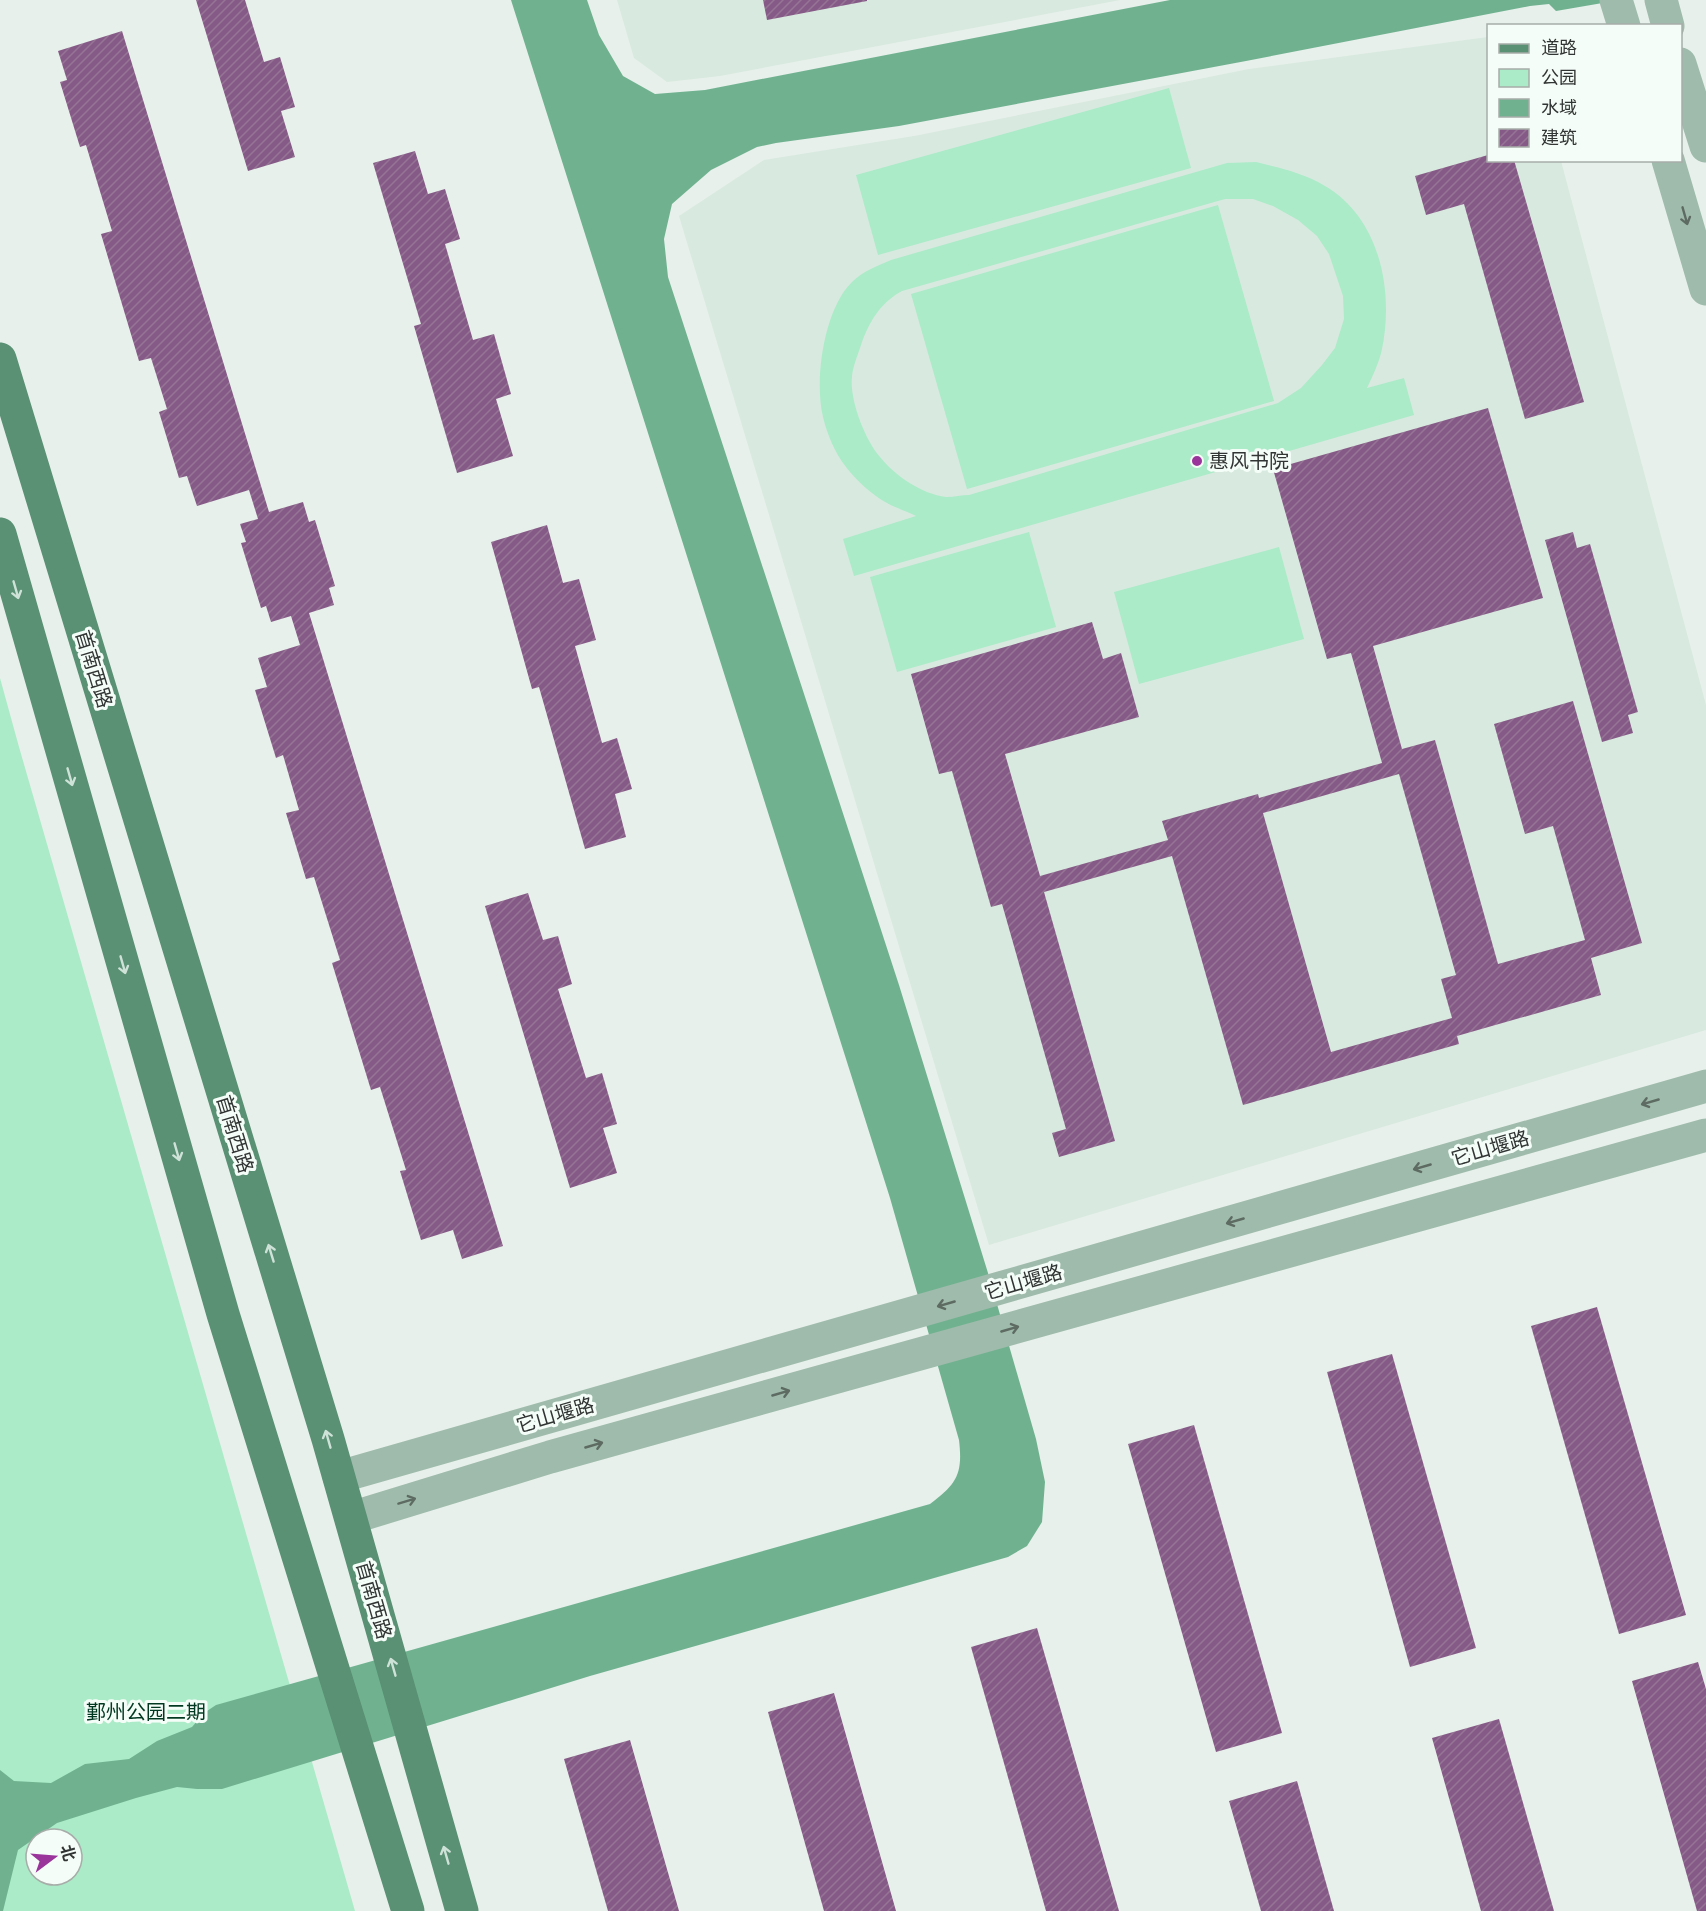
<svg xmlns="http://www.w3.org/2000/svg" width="1706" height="1911" font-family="Cabin,'Noto Sans SC',sans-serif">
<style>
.built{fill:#d8e9df}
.green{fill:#abebc8;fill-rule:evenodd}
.water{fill:#70b290}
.building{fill:url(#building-hatch);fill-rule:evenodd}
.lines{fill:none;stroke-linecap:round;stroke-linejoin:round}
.minor{stroke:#9fbbab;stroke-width:33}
.major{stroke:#5a9074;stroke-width:33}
.oneway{stroke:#5d6b63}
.oneway2{stroke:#cee2d7}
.poi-dot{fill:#99359b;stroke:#f5fdf8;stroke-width:2}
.labels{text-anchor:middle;stroke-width:6;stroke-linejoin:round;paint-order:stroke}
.poi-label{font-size:20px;fill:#313533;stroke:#f5fdf8;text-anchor:start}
.street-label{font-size:20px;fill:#313533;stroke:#f5fdf8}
.park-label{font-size:20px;fill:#003822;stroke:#f5fdf8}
</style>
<defs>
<pattern id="building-hatch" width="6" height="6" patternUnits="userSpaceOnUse" patternTransform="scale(1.5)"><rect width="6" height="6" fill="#865a86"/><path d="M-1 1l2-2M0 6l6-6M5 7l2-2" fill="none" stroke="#957495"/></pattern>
</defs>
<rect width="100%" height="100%" fill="#e7f0eb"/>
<path class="built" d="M617,0H1120L720,76L667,82L634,58Z
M1488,37V160L1561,161L1706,705V1030L989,1245L679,216L764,160L914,136L1249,69Z"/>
<path class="green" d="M1169,88L1191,168L878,255L856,175Z
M1256,162C1280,168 1304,173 1325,186C1380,218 1394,291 1382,349C1379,363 1373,375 1367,388L1404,378L1414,415L854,576L843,539L916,516C906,511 896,508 887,503C872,495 856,480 846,467C835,453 827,434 823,417C814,380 824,309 852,282C863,271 877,266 891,260L1227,163ZM1225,199H1253L1273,206L1298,220L1317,236L1329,254L1343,296L1344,319L1335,348L1322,365L1301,388L1278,403L969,495C962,495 954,497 946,497C922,494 895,476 880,457C865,440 849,399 852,376C853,366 858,354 861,345C869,322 880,303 902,291Z
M1218,205L1274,401L967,489L911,294Z
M1029,532L1056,627L897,672L870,577Z
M1279,547L1304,639L1139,684L1114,592Z
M0,678L19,747L355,1911H0ZM36,1839H72V1875H36Z"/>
<path class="water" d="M511,0H587L599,35L623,76L655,94L705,90L1170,0H1620L1556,11L1549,4L1530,6L1246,61L899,126L776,143L757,147L711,170L672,204L664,239L668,277L899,985L988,1273L1036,1439L1045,1482L1042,1522L1027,1546L1008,1557L590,1676L222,1789H197L177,1787L136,1798L57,1823L18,1850L3,1911H0V1770L14,1781L51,1783L85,1764L129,1759L157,1741L192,1727L204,1713L216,1705L930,1504C957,1484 963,1474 959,1440L890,1198Z"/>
<path class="building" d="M196,0H245L264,62L280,57L295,107L281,111L295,157L248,171Z
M763,0H867V1L767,20Z
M122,31L269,512L303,502L309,522L315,520L335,586L329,588L334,605L309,613L503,1246L462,1259L453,1230L421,1240L400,1171L406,1170L380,1087L371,1090L332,963L340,960L314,877L306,879L286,813L299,810L283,755L276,758L255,690L267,687L258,658L300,645L291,616L271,622L266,606L261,608L241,543L246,542L240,524L258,519L249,490L197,506L187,476L179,478L159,412L167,409L151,358L139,361L101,234L112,231L86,145L80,147L60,82L67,80L58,51Z
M415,151L428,194L445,189L460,239L445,244L473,340L494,334L511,394L496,399L513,456L457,473L414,326L421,324L373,163Z
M1488,155V160H1514L1584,402L1525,419L1464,204L1426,215L1415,176Z
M1488,408L1543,598L1373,646L1402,749L1435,740L1498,964L1585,940L1553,826L1525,834L1494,724L1573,701L1642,943L1591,958L1601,995L1457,1036L1459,1044L1243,1105L1172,856L1044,892L1115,1141L1059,1157L1052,1133L1066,1129L1002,904L991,907L952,771L939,774L911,674L1092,622L1103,659L1121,653L1139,717L1005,754L1040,876L1168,840L1162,821L1258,794L1259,798L1382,763L1351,653L1327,659L1273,469ZM1399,774L1456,975L1441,979L1452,1018L1331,1052L1263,813Z
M547,525L563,583L579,579L596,640L575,646L602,743L617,738L632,789L615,794L626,837L585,849L539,687L532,689L491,542Z
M1573,532L1577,548L1590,544L1638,712L1628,715L1633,733L1602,742L1545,540Z
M528,893L543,940L558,936L572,984L558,989L586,1078L602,1073L617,1124L603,1128L617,1173L570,1188L485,906Z
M1597,1307L1686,1615L1619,1634L1531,1326Z
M1392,1354L1476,1648L1410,1667L1327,1372Z
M1194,1425L1282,1733L1216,1752L1128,1444Z
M1037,1628L1119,1911H1046L971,1647Z
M1698,1662L1706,1689V1911H1697L1632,1681Z
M834,1693L896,1911H824L768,1712Z
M1499,1719L1554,1911H1481L1432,1738Z
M630,1740L679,1911H608L564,1759Z
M1297,1781L1334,1911H1261L1229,1801Z"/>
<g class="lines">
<path class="minor" d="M1616,0L1624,26
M1661,0L1668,26
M1680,64L1706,146
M1668,160L1706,289
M339,1477L1706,1086
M351,1518L550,1457L1706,1135"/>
<path class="major" d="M0,359L328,1439L462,1911
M0,534L223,1314L408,1911"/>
</g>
<defs><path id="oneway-shaft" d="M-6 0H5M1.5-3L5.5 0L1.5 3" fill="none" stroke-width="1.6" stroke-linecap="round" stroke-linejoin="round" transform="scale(1.5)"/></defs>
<g class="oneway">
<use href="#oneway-shaft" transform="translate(1685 216) rotate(74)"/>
<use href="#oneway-shaft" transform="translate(1650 1102) rotate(164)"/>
<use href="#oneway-shaft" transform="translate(1422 1167) rotate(164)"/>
<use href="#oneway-shaft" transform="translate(1235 1221) rotate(164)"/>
<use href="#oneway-shaft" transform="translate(946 1304) rotate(164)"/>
<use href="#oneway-shaft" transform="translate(1010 1329) rotate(-16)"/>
<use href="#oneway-shaft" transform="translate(781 1393) rotate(-16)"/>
<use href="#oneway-shaft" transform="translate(594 1445) rotate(-16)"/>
<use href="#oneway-shaft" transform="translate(407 1501) rotate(-17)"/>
</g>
<g class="oneway2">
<use href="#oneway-shaft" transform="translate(16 590) rotate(74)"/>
<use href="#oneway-shaft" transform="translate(70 777) rotate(74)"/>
<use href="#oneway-shaft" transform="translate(123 965) rotate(74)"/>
<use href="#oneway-shaft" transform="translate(177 1152) rotate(74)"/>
<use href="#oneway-shaft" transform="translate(271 1253) rotate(-107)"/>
<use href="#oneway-shaft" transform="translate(328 1439) rotate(-106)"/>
<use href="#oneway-shaft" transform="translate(393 1667) rotate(-106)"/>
<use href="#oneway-shaft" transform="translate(446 1855) rotate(-106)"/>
</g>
<circle class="poi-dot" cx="1197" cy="461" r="6"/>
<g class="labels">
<g class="poi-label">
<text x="1209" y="468">惠风书院</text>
</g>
<g class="street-label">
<text transform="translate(94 669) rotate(73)" y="7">首南西路</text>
<text transform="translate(235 1134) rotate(73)" y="7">首南西路</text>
<text transform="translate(1490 1148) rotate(-16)" y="7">它山堰路</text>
<text transform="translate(1023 1282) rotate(-16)" y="7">它山堰路</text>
<text transform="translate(555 1415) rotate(-16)" y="7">它山堰路</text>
<text transform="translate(374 1600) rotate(74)" y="7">首南西路</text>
</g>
<g class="park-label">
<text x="146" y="1719">鄞州公园二期</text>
</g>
</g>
<rect x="1487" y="24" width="195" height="138" fill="#f5fdf8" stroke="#a7ada9" stroke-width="1.5"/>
<rect x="1499" y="44" width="30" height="9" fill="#5a9074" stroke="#a7ada9" stroke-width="1.5"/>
<text x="1541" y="54" font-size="18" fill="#313533">道路</text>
<rect x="1499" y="69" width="30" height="18" fill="#abebc8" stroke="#a7ada9" stroke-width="1.5"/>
<text x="1541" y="84" font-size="18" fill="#313533">公园</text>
<rect x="1499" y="99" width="30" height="18" fill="#70b290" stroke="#a7ada9" stroke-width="1.5"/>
<text x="1541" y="114" font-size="18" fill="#313533">水域</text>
<rect x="1499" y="129" width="30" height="18" fill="url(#building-hatch)" stroke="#a7ada9" stroke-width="1.5"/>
<text x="1541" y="144" font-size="18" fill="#313533">建筑</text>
<g transform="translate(54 1857) rotate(74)"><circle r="28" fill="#f5fdf8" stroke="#a7ada9" stroke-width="1.5"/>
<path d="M0-4.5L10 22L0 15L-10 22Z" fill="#99359b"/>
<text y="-9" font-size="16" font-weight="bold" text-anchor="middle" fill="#313533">北</text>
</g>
</svg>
